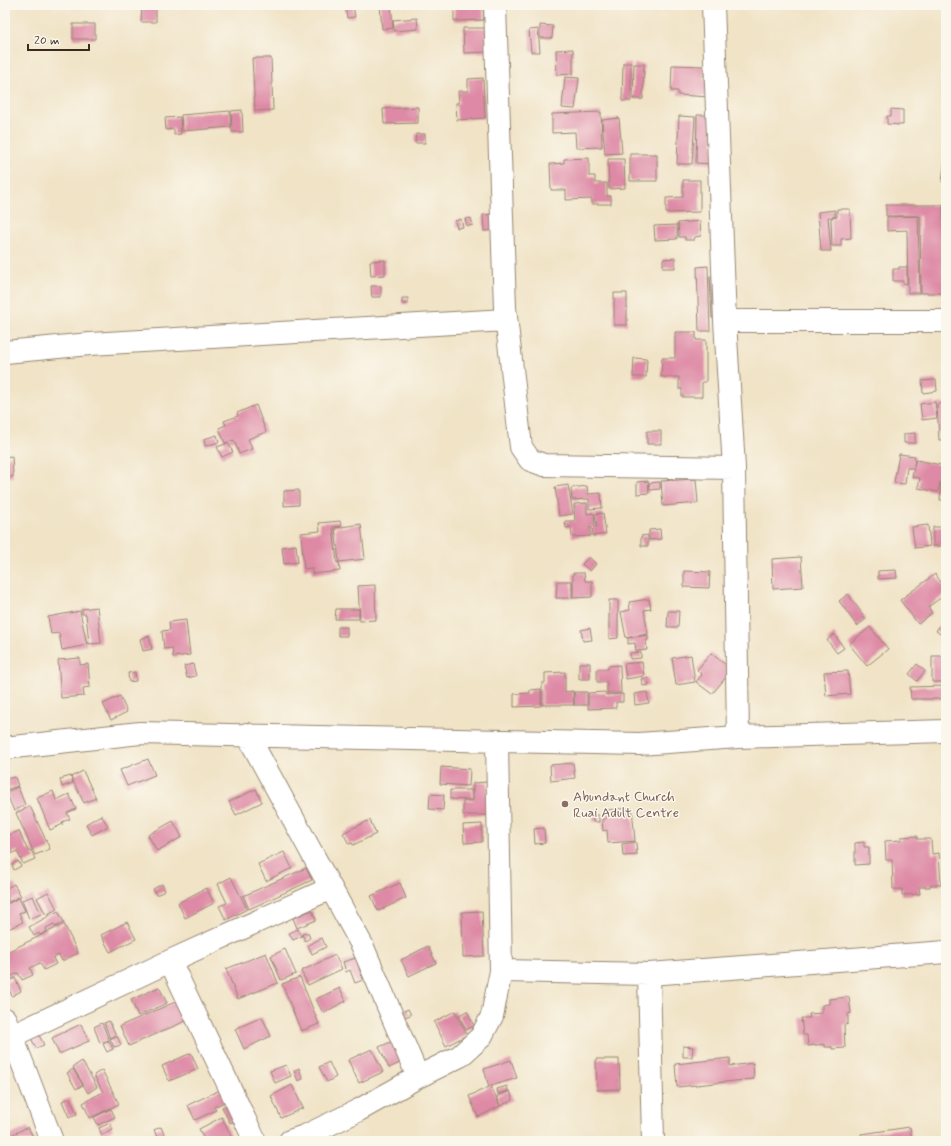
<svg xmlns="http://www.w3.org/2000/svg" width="951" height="1146" font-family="Mynerve,sans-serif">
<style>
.building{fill:#de8aa6}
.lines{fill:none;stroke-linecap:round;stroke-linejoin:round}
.minor-casing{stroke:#968672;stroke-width:24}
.minor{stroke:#fff;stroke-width:22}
.education-dot{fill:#8d6e63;stroke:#fbf7ec;stroke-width:1.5}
.labels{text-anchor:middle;stroke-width:3;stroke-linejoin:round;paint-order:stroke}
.education-label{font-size:14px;fill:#785e54;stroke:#fbf7ec;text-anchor:start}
</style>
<rect width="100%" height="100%" fill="#fbf7ec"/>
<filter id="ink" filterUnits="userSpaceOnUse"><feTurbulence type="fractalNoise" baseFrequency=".025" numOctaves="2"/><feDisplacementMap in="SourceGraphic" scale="8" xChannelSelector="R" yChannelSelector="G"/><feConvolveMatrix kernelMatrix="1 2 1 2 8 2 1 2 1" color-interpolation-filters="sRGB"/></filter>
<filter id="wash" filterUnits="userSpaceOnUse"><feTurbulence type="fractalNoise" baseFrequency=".012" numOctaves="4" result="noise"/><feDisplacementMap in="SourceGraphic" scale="16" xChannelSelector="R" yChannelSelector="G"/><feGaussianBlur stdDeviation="0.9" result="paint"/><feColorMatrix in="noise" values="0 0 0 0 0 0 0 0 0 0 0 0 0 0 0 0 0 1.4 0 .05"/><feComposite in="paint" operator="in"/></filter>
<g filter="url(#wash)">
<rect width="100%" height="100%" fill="#f0e3c6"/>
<g id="blocks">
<path class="building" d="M142,5H156V22H141Z
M345,5H353L355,17L347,18Z
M380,5H391L393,28L382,29Z
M454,5H483L484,20L454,21Z
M417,18L418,29L394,31L393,20Z
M73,24H95V39H73Z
M540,25L553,26L552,38H540Z
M463,28H487L488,52L464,53Z
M538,29L540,52H531L529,30Z
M573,49V74L557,75L556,50Z
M252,58H271L273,110L255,111Z
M623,63H631V101H622Z
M634,64H644L643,99H633Z
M672,65L704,66V80L711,81L710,97L678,95V91H671Z
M565,77L579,78L575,109L562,108Z
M483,78L485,118L457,120L456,103H459L458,91H468V79Z
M418,107V123L384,124L383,109Z
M891,109L903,110V125L887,124V116H891Z
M242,110L243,132H232L231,111Z
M230,111L231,127L182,131L181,115Z
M601,112L602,147L576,148L575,132L552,133V114Z
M697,115H712L714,164L696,163Z
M679,116L695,117L692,164H677Z
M180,117L181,134L174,135V129L166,130L165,118Z
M619,118L622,153L605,154L602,120Z
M416,134H425V143H415Z
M630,154H657V181H630Z
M945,156H946V182H942Z
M589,158V176H595V183H607V196H611V204H592V199L566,200V190H551L550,164L564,163V159Z
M608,159H624L625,188L609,189Z
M683,180H700V212L666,213V198L683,197Z
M886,205H943L944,293H921L920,216H886Z
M837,209H850L851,238L841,239V246H832L831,218L837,217Z
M835,210V217H828L831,251H821L818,212Z
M496,214L497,230L484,231L483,215Z
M918,216L920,293H908L907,230L887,231V217Z
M471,218L473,225L467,226L465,219Z
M461,219L463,227L457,228L455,221Z
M700,221L701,236L695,237L694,240H685V237H679L678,223Z
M677,225V239L655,240L654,226Z
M675,258V268H663V259Z
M385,260V275L371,276L370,261Z
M708,266L710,331H699L697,267Z
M899,267H907V284L903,283V281H893V269H899Z
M710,276H717L719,317L712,318Z
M371,286H381V297H372Z
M614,293H627V325H614Z
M402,298H408V304H402Z
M675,332H696V340H706V382H702V397H682V389H679V377H661L662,358H675Z
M634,358L647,359L646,377H633Z
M936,380L937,391L923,393L922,381Z
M935,402L937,418L922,420L920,404Z
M946,403V440H939L937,404Z
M256,405L266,432L248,439L252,449L239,454L234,440L225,443L219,428L226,425L224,421L238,416L237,413Z
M647,431H661V444H647Z
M915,433V443H904V434Z
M217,435L219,442L205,446L204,439Z
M228,443L233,452L222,457L217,447Z
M899,454L915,456L914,466L916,460L946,466L945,483L940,482L938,492L918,488L920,478L912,477L914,468H907L905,484L894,483Z
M12,456L13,477H5V457Z
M696,479L698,503L663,506L661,481Z
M648,481L649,493L637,494V482Z
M660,482V489L650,490L649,483Z
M941,484H946V500H940Z
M568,485L573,514L559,516L555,487Z
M587,486L588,494L601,493L602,508L589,509V499L572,500L571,488Z
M299,490V505L284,506V491Z
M587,503V514L594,513L595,527H597L595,514L603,513L606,534L593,536L592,527H590L591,536L572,537L571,527L566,528L565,521H575L574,504Z
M340,521L341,526L333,527L337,563L339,562L340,571L312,574V568L304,569L301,533L320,531L319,523Z
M361,524L365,559L339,562L335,528Z
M928,525L930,546L915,548L912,527Z
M933,527H946V546H933Z
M660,529L661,539L649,540V530Z
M648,535V546H641V536Z
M296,545L298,562L284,564L282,547Z
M589,557L596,564L590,571L582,564Z
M801,557L803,587L773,589L772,559Z
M896,570L897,578L878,579V571Z
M684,571L710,572L709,588L684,587Z
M573,573H584L585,581H592V597L573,598Z
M935,574L946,589V594L928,607L932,613L918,624L900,600Z
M557,581H572V598H556Z
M375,585L376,620L360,621L358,586Z
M848,594L866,619L857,626L839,601Z
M649,599L651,609L644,610L648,634L626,638L621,612L630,610L629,602Z
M609,600H618V638L609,639Z
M97,607L101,643L89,644L86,614H82V609Z
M336,609H359V619H335Z
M80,611L87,645L62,650L59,633L51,634L48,617Z
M668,611H679L678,627H667Z
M945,618L946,619V632L943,636L936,631Z
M186,620L190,655L173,657L172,648L164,649L162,631L170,630L169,622Z
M338,627H347V636H338Z
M870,627L888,649L867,666L849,644Z
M590,628L592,640L583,641L581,630Z
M834,634L844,648L837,653L827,640Z
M648,635V640L646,641L647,650L636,651L635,643L628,644V638Z
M149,636L152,649L143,651L140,639Z
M641,652V658L630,659V653Z
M711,653L732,670L712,694L696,682L702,675L697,670Z
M691,655L695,682L676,685L672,658Z
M932,656H946V682H932Z
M80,658V665L88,664L90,687L83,688L84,696L61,698L58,660Z
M642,662L644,676L626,679L624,664Z
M579,663H590V679H579Z
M193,664L196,676L187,678L184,666Z
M917,664L925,671L917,681L909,674Z
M620,665L621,693H607V682H597V669H608V666Z
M848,671L850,694L826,696L824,672Z
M135,672L136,681L129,682L128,673Z
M565,672V692L573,691L574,705H542V683H545V673Z
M648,678L649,685L643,686L641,679Z
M946,686V699H911L910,687Z
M541,689V706L514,707V694L530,693V690Z
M574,692H587V705H574Z
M605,692L606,695L623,694V702H616V708L588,709V693Z
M647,692L649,703L635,705L634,694Z
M120,696L127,712L111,720L103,704Z
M148,759L155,775L127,786L120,770Z
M573,763L575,778L551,781L550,765Z
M441,767L470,769L469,786L440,784Z
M83,771L96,798L84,803L71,777Z
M71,776L73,783L62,787L60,779Z
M15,777L18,786L5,790V779Z
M488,782V815H463V801H473V783Z
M18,787L25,805L14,811L6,792Z
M256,789L262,802L236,815L229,802Z
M450,790H472V800L450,799Z
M53,791L56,800L69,794L76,809L67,813L70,819L62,822L63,824L50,830L37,798Z
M430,794L444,795L443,810L429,809Z
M30,806L50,849L35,855L16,813Z
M632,808L635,841L608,843L607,830L603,831L602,819H606V810Z
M101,815L108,826L92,835L86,824Z
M593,815H599V822H593Z
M370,820L376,834L353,845L352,843L349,844L343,833Z
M173,821L182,837L157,851L148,835Z
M482,824V842L464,843L463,825Z
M5,825L9,835L19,831L28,851L31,850L35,859L23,864L17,851L5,857Z
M544,828L545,843L535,844L534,829Z
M917,836V839H931L932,854L939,853L941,885H930V887H919L920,894L902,895V889H893L892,860H886L885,841L901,840V837Z
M636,842L637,855L623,856L622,844Z
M864,842V847H869V864L855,865V843Z
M284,852L292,868L266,881L258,864Z
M18,861L21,866L14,870L12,865Z
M306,868L312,880L249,909L243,896Z
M231,877L247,909L226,920L219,906L227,903L218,884Z
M400,883L406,898L378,911L371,896Z
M14,884L21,896L9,902L5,894V889Z
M162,884L165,891L156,895L153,889Z
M206,888L214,903L185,918L178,903Z
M48,892L57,909L46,915L37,898Z
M33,896L41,914L29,919L22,900Z
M19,898L25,911L19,913L23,922L8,929L5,922V905Z
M312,910L316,920L297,928L293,918Z
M58,911L64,922L55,927L54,924L46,928L47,931L40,935L39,933L34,936L29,927Z
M482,911L484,956L463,957L462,912Z
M127,922L136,939L110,952L101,935Z
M64,924L78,953L62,961L59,955L53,958L56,964L44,970L40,963L30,968L33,975L22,980L18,973L8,978L5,971V953Z
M298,929L302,936L293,940L289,933Z
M308,933L310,938L305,941L302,934Z
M322,938L326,947L312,954L308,945Z
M428,946L436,963L409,976L401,960Z
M285,949L296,974L281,980L271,956Z
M266,953L278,983L238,999L226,969Z
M335,955L342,969L308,985L301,971Z
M356,958L363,980L355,983L350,970L346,972L343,962Z
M300,977L319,1024L301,1031L282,984Z
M15,978L21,991L12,996L6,983Z
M159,987L167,1003L138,1016L131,1000Z
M340,988L346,1001L323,1013L316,999Z
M849,997L851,1013L848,1014V1024L844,1025L845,1048L832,1049V1047H825V1044L808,1046L807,1035H803L801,1018H810L809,1014L822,1013V1005L829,1004V999Z
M182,999L190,1019L129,1046L120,1026Z
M408,1009L411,1015L404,1017L402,1012Z
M455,1011L467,1035L446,1046L434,1022Z
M467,1011L474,1026L466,1030L459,1015Z
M262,1017L271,1036L244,1049L235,1029Z
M109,1021L116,1035L110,1038L104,1023Z
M102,1023L109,1040L100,1043L94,1027Z
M81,1024L89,1041L59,1054L52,1038Z
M38,1033L44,1045L36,1048L30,1036Z
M117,1036L121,1045L114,1047L110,1039Z
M109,1041L113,1049L107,1052L103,1044Z
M393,1041L402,1062L389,1068L379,1047Z
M683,1046L693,1047L692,1057H683Z
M372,1049L383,1072L359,1083L348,1060Z
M191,1053L198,1069L169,1081L162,1066Z
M730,1058V1066L753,1063L754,1079L677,1087L675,1064Z
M596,1059H619L620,1089L597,1090Z
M511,1060L517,1078L491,1086L500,1106L478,1117L469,1096L489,1087L484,1069Z
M82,1061L97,1087L88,1093L73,1067Z
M329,1062L336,1077L327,1082L319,1067Z
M286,1065L291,1076L275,1083L270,1071Z
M299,1068L303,1079L298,1081L294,1071Z
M73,1069L83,1085L76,1089L67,1073Z
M102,1070L119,1104L90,1118L83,1103L103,1092L94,1075Z
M292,1085L303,1108L281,1118L271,1096Z
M507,1086L508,1091L498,1094L497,1089Z
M224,1088L229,1100L214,1107L216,1110L195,1120L188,1105Z
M510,1091L513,1100L500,1106L497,1096Z
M70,1098L77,1114L69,1117L62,1101Z
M230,1103L238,1119L230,1123L222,1107Z
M111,1109L115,1117L98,1125L94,1117Z
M222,1117L233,1141H205L199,1129Z
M110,1123L113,1130L102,1135L99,1128Z
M28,1127L35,1141H5V1138Z
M161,1127L167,1141H159L154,1130Z
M910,1127L912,1141H862L861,1134Z"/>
</g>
</g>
<g filter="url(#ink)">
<use href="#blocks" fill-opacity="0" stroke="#968672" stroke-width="1"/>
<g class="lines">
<g class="minor-casing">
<path id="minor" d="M495,5L505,308L521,447L530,460L544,465L734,468
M713,5L725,321L734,468L738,737
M725,321H946
M5,352L90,344L506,320
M247,734L362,945L418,1077
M5,748L140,733L639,744L738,737L946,731
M170,961L255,1141
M501,971L649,974L946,952
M649,974L653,1141
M5,1019L12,1036L52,1141
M12,1036L170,961L331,888
M290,1141L305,1136L359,1110L418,1077L460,1056L481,1037L492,1016L501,971L497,741"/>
</g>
<use href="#minor" class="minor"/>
</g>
</g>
<circle class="education-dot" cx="565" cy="804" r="4"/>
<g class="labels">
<g class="education-label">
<text x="573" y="801">Abundant Church<tspan x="573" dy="16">Ruai Adult Centre</tspan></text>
</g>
</g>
<rect width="951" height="1146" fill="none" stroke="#fbf7ec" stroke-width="20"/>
<path d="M28 44v6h61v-6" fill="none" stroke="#3b2a1e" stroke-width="2"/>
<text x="34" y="44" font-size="12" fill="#3b2a1e" stroke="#fbf7ec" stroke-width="3" paint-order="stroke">20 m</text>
</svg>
